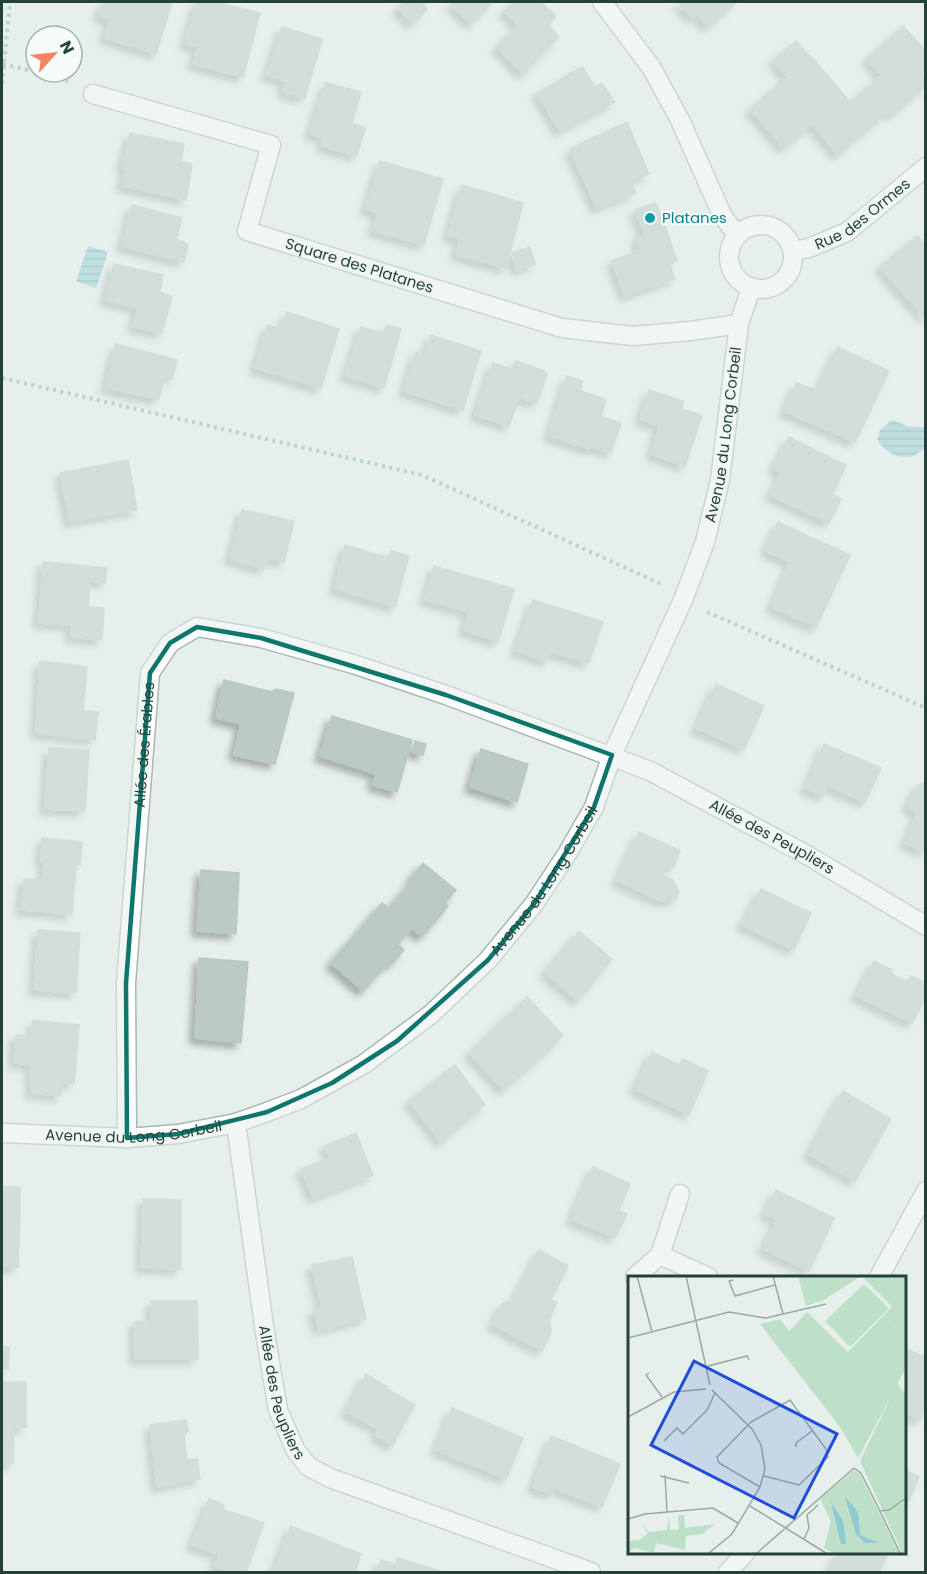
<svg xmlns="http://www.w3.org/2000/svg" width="927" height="1574" font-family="Poppins,sans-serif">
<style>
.water{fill:url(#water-rules)}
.building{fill:#bbcac4;stroke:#b8c9c2;stroke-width:1.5;filter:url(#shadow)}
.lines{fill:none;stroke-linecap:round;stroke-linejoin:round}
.minor-casing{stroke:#a8b8b2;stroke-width:21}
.path{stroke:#86b3a5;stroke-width:4;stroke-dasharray:3 4.5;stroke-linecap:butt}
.minor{stroke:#fff;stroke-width:18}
.marked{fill:none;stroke:#0f766e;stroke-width:4.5;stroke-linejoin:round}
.culture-dot{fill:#0f9aa8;stroke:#f7fbf9;stroke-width:2}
.labels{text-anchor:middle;stroke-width:4.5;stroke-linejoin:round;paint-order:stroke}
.street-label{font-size:15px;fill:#24423a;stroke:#f7fbf9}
.culture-label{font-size:15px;fill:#0d838f;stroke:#f7fbf9;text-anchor:start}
.inset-road{fill:none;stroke:#98aaa4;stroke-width:1.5}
.view{fill:#1d4ed8;fill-opacity:0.15;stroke:#1d4ed8;stroke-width:3}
.inset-edge{fill:none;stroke:#24423a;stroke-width:3}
</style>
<defs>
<pattern id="water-rules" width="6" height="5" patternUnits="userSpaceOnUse" patternTransform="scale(1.5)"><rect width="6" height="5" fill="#8ec9d4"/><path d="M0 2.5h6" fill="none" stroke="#74a5ad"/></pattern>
<filter id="shadow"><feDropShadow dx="-5.5" dy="5.5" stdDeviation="3" flood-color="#0004"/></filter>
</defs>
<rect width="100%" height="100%" fill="#e6efeb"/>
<path class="water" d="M88,246L108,252L96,288L76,281Z
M892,420C899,421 904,426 910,427C917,428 920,426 925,428V449C921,451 916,455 912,456C898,460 883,451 877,439L880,430Z"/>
<path class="building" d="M103,2H172L156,54L105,38L110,19L99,16Z
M197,2H215L260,13L243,77L193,64L198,47L185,44Z
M404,2H426L409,20L398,9Z
M449,2H493L471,24Z
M514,2H541L556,16L548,25L559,37L523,74L497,47L518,25L504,11Z
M678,2H737L708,27L697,14L692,18Z
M423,5L427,9L413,24L409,20Z
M903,26L926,51V69L921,73L926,78V86L893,115L868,87L882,75L867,59Z
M282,27L322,39L305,98L283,92L285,81L267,75Z
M796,41L810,57L811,56L851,103L868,87L889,111L847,147L821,117L784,148L750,109L788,77L773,61Z
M582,67L595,87L602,83L615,102L560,131L537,93Z
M326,83L361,92L352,123L365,128L357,156L322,146L323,138L310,133Z
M821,117L847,147L838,155L812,124Z
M627,122L649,174L631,181L636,193L597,208L570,149Z
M130,133L184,144L181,161L192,164L186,200L122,186L126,169L122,168Z
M380,161L443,179L424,245L373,231L378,213L366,209Z
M462,185L523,203L506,268L456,255L460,238L448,236Z
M656,203L665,226L644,234L635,210Z
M132,205L182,218L176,239L188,244L184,262L122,246Z
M665,226L677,261L669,264L675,279L625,296L612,261L641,250L636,238Z
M917,236L926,245V319L880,267Z
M530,247L535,264L517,270L512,253Z
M114,264L163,275L160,292L172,297L162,333L133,327L138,308L105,300Z
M287,312L339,329L321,388L255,368L268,325L280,329Z
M387,325L401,329L384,388L346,376L361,327L382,333Z
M431,335L481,351L463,410L404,391L416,352L424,355Z
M116,344L177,360L172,379L164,377L159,399L106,388Z
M838,347L889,371L855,442L784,411L797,383L818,391Z
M516,361L544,371L547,374L537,403L519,397L509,426L475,415L493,363L512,369Z
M567,376L582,381L581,391L606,400L601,417L621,423L611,453L591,446L590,449L549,436Z
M649,390L683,401L682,409L702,416L685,466L651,454L659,426L640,419Z
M789,437L846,465L833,494L841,499L829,523L770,495L781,473L774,468Z
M128,460L137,510L80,520L72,480L94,477L93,467Z
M93,467L94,477L72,480L80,520L70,522L60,473Z
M242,510L294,521L284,562L233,548Z
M778,522L850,555L816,627L771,607L790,562L766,551Z
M345,545L388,558L391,551L409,556L395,607L335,589Z
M233,548L268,559L264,569L230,559Z
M43,562L107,568L105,583L90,581L88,607L104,608L102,640L71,637V625L39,623Z
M434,566L514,589L498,642L464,630L469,612L425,600Z
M533,600L603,622L589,662H585L551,652L547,661L516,651Z
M40,661L87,667L83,711L98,712L95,740L36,733Z
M224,680L272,692L276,689L294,693L275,764L234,755L241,724L216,718Z
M716,684L764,706L744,749L696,728Z
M332,716L412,740L397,792L373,785L376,774L320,756Z
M415,741L426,744L423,755L412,752Z
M824,744L881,768L865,802L810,778Z
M49,748L89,750L85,811L45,809Z
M481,749L528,764L517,802L470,787Z
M810,778L828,785L823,796L805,788Z
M923,783L926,784V852L905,843L918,812L907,807L917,786Z
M639,832L674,848L652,897L617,881Z
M42,838L82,842L80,865H76L72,915L40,911L44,862L41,861Z
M674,848L680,851L673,868L666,866Z
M423,863L456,890L445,903L448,906L422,937L412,928L398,944L369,919L382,903L389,908L414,879L412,877Z
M201,870L239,873L236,934L197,931Z
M662,875L673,880L679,892L676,899L663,901L652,897Z
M24,879L43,880L40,911L21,910Z
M761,889L811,913L794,950L742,925Z
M369,919L404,950L392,964L388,963L363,991L331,963Z
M38,930L80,933L76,993L34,990Z
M579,931L612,959L578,1001L545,972Z
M199,958L248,962L241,1043L195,1038Z
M874,961L892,970V974L907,982L911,976L926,983V995L912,1023L856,996Z
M527,997L557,1029L546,1039L553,1046L504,1090L469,1053Z
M33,1020L79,1025L74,1084L30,1078Z
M557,1029L563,1035L553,1046L546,1039Z
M16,1035L32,1036L30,1064L14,1063Z
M652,1052L679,1065L683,1059L708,1071L689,1115L635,1089Z
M455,1065L485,1105L441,1142L409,1101Z
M32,1079L62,1082L61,1096L31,1093Z
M843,1091L891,1119L855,1181L808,1154Z
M356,1133L373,1175L313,1198L301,1169L343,1153L338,1141Z
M338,1141L343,1153L330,1157L324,1146Z
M593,1167L630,1184L608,1235L571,1219Z
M2,1187H9V1206H20L18,1267H2Z
M9,1187H20V1206H9Z
M776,1190L788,1196L777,1219L765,1214Z
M788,1196L834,1218L809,1271L763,1249Z
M143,1199L181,1200V1269L141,1268Z
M619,1211L627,1214L615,1238L608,1235Z
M539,1250L568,1266L551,1300L557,1303L549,1320L551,1332L542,1351L492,1324L502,1304L513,1301Z
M352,1257L366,1319L327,1328L312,1265Z
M151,1301H197L198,1359H152Z
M322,1307L327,1328L319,1330L313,1310Z
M151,1321L152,1359H135L134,1322Z
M2,1347H9L8,1369H2Z
M909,1350L926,1358V1407L920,1420L904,1413V1359Z
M366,1374L387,1387V1389L415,1405L396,1438L346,1412Z
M2,1382H26V1427L14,1428L13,1464H2Z
M452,1408L523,1438L506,1479L436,1450Z
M186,1420L188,1431L184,1435L187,1460L197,1459L200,1479L157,1487L150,1425Z
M378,1429L396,1438L393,1446L376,1436Z
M551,1436L620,1464L602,1507L554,1488L551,1494L533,1487Z
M904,1470L919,1477L904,1511Z
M209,1499L224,1505V1510L264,1523L246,1572H231L215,1566L219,1555L192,1545Z
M291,1526L361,1554L355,1572H274Z
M839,1552L845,1554L846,1552H879L887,1555L880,1571L881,1572H830Z
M398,1558L443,1572H377L381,1560L396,1565Z"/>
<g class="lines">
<g class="minor-casing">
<g id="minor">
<path d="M602,2L651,67L680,120L723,217L738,235"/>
<path id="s1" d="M93,94L271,145L247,231L562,328L633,336L690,331L739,324"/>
<circle cx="761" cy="257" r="32"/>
<path id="s2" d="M793,251L809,248L847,232L926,167"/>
<path id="s3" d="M236,1123L265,1333L278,1410L296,1451L309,1467L330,1478L591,1572"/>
<path id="s4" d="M2,1133L127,1138L178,1134L236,1123L267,1112L301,1099L364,1064L430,1015L488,960L534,904L567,854L594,807L612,755L683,600L705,542L720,480L739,324L751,288"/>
<path id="s5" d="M127,1138L126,983L150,673L170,643L197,627L261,638L353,664L446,695L650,771L807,855L926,926"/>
<path d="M660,1255L680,1194"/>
<path d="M635,1277L660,1255L708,1277"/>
<path d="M879,1277L926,1191"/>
<path d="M728,1572L746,1552"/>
</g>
</g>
<path class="path" d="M3,64L36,72
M37,72L54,76L68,82
M2,84L10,2
M2,378L422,475L661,584
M707,612L926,708"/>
<use href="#minor" class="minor"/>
</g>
<path d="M0 0H927V1574H0ZM197,627L261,638L446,695L612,755L594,807L534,904L488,960L397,1041L332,1083L267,1112L178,1134L127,1138L126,983L150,673L170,643Z" fill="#e6efeb" fill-opacity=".55" fill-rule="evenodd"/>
<path class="marked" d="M197,627L261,638L446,695L612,755L594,807L534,904L488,960L397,1041L332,1083L267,1112L178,1134L127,1138L126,983L150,673L170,643Z"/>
<circle class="culture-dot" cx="650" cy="218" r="6"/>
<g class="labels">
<g class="street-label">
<text dy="5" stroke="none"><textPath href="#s2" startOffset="80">Rue des Ormes</textPath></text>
<text dy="5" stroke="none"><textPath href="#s1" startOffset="392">Square des Platanes</textPath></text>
<text dy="5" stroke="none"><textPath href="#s4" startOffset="1122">Avenue du Long Corbeil</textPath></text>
<text dy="5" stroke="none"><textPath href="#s5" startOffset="394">Allée des Érables</textPath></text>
<text dy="5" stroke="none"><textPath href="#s5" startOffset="1148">Allée des Peupliers</textPath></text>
<text dy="5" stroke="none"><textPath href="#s4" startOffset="636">Avenue du Long Corbeil</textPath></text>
<text dy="5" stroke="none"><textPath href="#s4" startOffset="132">Avenue du Long Corbeil</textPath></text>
<text dy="5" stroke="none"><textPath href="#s3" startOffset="274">Allée des Peupliers</textPath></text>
</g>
<g class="culture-label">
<text x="662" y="223">Platanes</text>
</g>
</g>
<g transform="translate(628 1276)">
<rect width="278" height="278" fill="#e6efeb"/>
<path d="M234,0H277V61L256,39L264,31ZM269,108L277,117V275L274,277L232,185Z" fill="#bfe0c8"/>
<path d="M170,0H233L196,24L178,30Z" fill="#bfe0c8"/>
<path d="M236,8L261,32L222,71L197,45ZM179,36L220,76L256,39L277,61V94L230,182L212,151L132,48L152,43L161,55ZM226,194L232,198L271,277H204L196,272L203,245L192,223ZM50,239H56L57,252L87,248L74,258L58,260L57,274L28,267L26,277L6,272L0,277V265L12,264L20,257L10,244L21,256L39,254L41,240L42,254L51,253Z" fill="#bfe0c8"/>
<path d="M217,221L230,236L232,259L251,267H237L228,258ZM203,226L215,245L218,268H213Z" fill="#8ec9d4"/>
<path class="inset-road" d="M9,0L24,56M58,0L82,109M145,0L155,38M105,4L101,5L107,20L147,9M0,62L101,36L138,42L198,28M80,90L119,80L121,84M21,97L18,99L34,121M0,141L46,116L78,113M36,165L49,152L55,158L79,134L87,117M168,171V167L184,155M226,192L233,197L252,235L261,234L278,222M37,199L39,236M32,200L61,207M132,211L91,187L89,181L123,146L162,124L198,173L200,181L171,209L136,200M122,230L198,277M252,235L272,277M0,243L17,238L85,232L110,247M176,263L181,252L179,239L190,229M81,277L104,258L132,211L137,193L133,169L124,153L84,114M129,277L226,192"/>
<path class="view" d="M66,85L209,158L166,242L23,169Z"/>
<rect width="278" height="278" class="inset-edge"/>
</g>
<rect width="927" height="1574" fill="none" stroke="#24423a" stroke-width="6"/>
<g transform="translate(54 54) rotate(63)"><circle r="28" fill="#f7fbf9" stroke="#a3b1ad" stroke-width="1.5"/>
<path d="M0-4.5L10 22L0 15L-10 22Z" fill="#f4845f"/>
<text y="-9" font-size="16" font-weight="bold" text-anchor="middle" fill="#24423a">N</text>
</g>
</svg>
